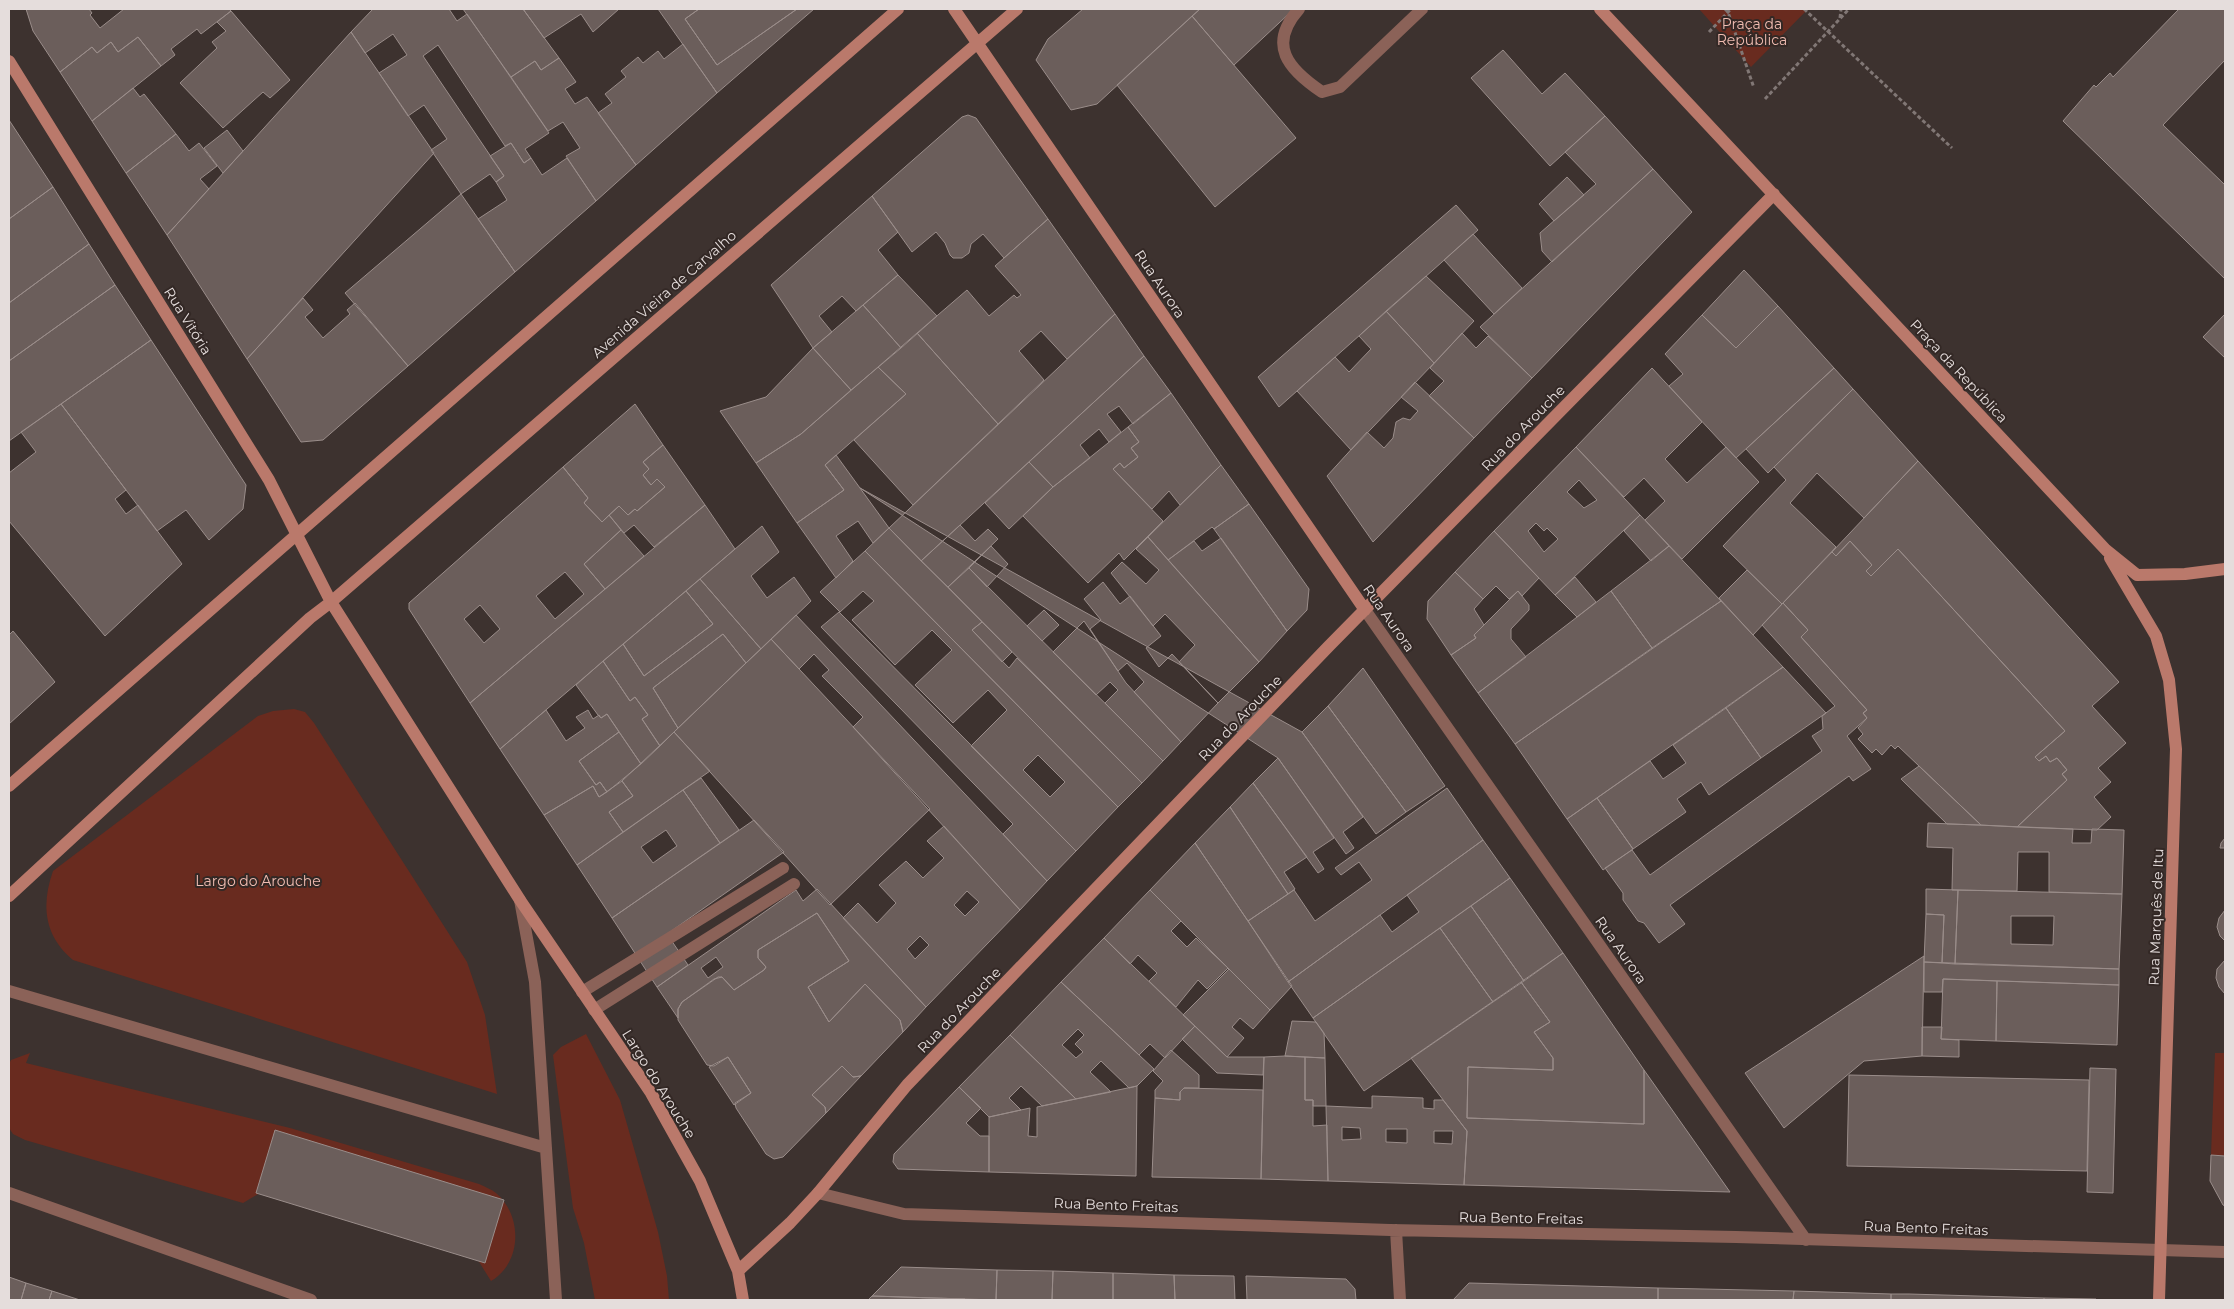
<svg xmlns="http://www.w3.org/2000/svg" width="2234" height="1309" font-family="Montserrat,sans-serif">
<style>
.green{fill:#692b1f}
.building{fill:#6b5e5b;stroke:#9a8d8a;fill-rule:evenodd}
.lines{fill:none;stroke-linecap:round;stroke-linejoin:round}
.path{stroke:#817775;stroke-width:3;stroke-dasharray:4 2.5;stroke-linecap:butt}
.lane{stroke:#8b6258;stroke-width:12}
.street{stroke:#8b6258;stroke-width:12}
.secondary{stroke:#ba796b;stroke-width:12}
.labels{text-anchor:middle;stroke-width:4;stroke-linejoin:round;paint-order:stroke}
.park-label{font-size:14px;fill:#f0bcb1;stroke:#332825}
.street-label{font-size:14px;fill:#e5dddc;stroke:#332825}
</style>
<rect width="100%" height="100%" fill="#3d322f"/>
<path class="green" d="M1699,9H1808L1751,67Z
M294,709L305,712L314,723L467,962L485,1015L497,1094L73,960C44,936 41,905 53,871L258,716L273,711Z
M586,1034L620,1100L658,1232L667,1276L669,1300H595L584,1243L573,1208L553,1055L561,1047Z
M30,1053L26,1063L290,1128L479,1184C485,1187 491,1189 496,1193C523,1216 522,1263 491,1281L468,1244L263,1191L243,1203L25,1140L13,1134L9,1128V1064L11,1060Z
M2215,1053H2225V1156L2211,1155Z"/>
<path class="building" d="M26,9H89L92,13L90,15L100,28L124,9H229L231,11L201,34L197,29L171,49L175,55L161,66L138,37L118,52L111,42L97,53L92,47L60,72L33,31Z
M373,9H449L457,21L467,14L549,133L525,149L531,158L524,163L511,143L505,146L438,45L423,56L504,176L496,182L490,174L461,194L431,150L447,139L424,105L408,116L379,73L407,55L393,34L365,53L351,32Z
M463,9H523L559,58L541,70L535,61L511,77Z
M523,9H619L593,32L581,14L544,38Z
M658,9H699L685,19L717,65L797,9H814L717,93Z
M699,9H797L717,65L685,19Z
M1083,9H1200L1097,104L1071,110L1036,60L1048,39Z
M1200,9H1294L1234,65L1192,16Z
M2179,9H2225V60L2163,125L2225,185V279L2063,121L2094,85L2096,87L2110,73L2113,77Z
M231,11L290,80L270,98L263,92L223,128L180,83L217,48L212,42L226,31L217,22Z
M1192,16L1296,138L1215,207L1117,85Z
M351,32L434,153L247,359L167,235Z
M138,37L161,66L92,121L60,72L92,47L97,53L111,42L118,52Z
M683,44L717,93L636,165L598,113L612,103L605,94L626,77L621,71L638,57L643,63L658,51L664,59Z
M1503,50L1542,94L1565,73L1605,116L1550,166L1471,78Z
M559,58L576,82L565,89L575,104L587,97L636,165L596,201L566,156L580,148L563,122L548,131L511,77L535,61L541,70Z
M133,88L140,97L144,94L176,134L126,173L92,121Z
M968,115L976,118L1048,219L1004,258L983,234L971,244L969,253L962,258H953L950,255L945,243L936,232L912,252L872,196L962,117Z
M1605,116L1653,169L1552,262L1542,251L1540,233L1596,184L1565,152Z
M9,120L53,187L9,219Z
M227,130L243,151L223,173L204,148Z
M176,134L189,151L199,143L217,166L200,179L209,189L167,235L126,173Z
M511,143L524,163L531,158L542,175L567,158L596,201L515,272L478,219L507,200L496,182L504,176L490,156Z
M1653,169L1692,212L1532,378L1480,327Z
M1567,177L1584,195L1554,221L1539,204Z
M53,187L89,244L9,303V219Z
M461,194L515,272L408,366L345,293Z
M872,196L898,232L878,250L898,275L856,311L842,296L819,316L832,332L813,348L771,285Z
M1456,205L1478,230L1279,407L1258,377Z
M1048,219L1115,314L1067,359L1041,331L1019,351L1044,380L998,424L917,333L967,290L989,316L1014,295L1017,298L1021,295L995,266Z
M1473,234L1522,288L1494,314L1444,260Z
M89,244L115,285L9,361V303Z
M1744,270L1778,306L1736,348L1702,315Z
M898,275L937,316L901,348L863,305Z
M1426,276L1474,321L1434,363L1386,311Z
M115,285L151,340L9,441V361Z
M303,298L313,310L305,317L323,338L350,314L347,310L355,303L408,366L323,440L301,442L247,359Z
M863,305L901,348L851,390L813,348Z
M1778,306L1834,368L1736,458L1669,386L1683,374L1665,354L1702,315L1736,348Z
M1386,311L1434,363L1351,450L1297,391L1335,357L1349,372L1371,349L1359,336Z
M1115,314L1144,356L921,561L889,528Z
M2225,314V358L2203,337Z
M917,333L998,424L913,505L854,440L906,394L878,367Z
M1462,333L1476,348L1488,336L1532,378L1474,438L1429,396L1444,381L1430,368Z
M151,340L246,485L243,509L209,540L186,510L157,531L61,404Z
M813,348L851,390L801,434L756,463L720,411L766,397Z
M1144,356L1171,393L1133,424L1119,406L1107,414L1121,432L1109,442L1099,429L1080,445L1090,458L1053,487L1029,462Z
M878,367L906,394L825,465L844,490L797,523L756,463L801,434Z
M1652,368L1702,422L1665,459L1687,483L1726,447L1759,482L1682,559L1645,520L1665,501L1644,478L1624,497L1576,447Z
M1834,368L1853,389L1768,473L1746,449Z
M1415,382L1474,438L1373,542L1327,476L1367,432L1384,448L1393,438L1396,422L1403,418L1410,420L1417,412L1418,411L1401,397Z
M1853,389L1918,461L1864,518L1817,473L1790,503L1836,547L1782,604L1723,546L1786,480L1774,467Z
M1171,393L1221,465L1180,505L1169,491L1152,509L1113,469L1120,463L1124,468L1138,457L1131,448L1139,442L1128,427Z
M61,404L126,490L115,499L126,514L138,505L182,564L105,636L9,521V473L36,452L21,432Z
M635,404L663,445L643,462L649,469L643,475L651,485L657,479L665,487L637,511L635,509L628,515L619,506L602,522L584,503L588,498L563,467Z
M1128,427L1139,442L1131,448L1138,457L1124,468L1120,463L1113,469L1163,521L1124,560L1119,553L1088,583L1023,516L1053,487Z
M663,445L705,505L654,547L634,525L624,533L609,515L619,506L628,515L635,509L637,511L665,487L657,479L651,485L643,475L649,469L643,462Z
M1576,447L1640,515L1555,595L1494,531ZM1579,480L1597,500L1584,508L1567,492ZM1536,523L1544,531L1547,528L1558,539L1544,552L1528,531Z
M836,455L889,528L873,543L858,521L836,536L853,561L836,578L797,523L844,490L825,465Z
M1918,461L2119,682L2092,706L2126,743L2098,768L2111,782L2094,797L2111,817L2097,830L2017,827L2067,780L2062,774L2067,770L2057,758L2050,762L2046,756L2039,761L2035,757L2065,731L1898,549L1871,576L1866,571L1872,565L1850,541L1836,556L1832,552Z
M1029,462L1053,487L1009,529L985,503Z
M1221,465L1249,504L1214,529L1212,527L1168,560L1148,537Z
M563,467L588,498L584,503L602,522L609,515L621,530L584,564L605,589L470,703L409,609V603ZM565,572L584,594L555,619L536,596ZM480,605L500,629L484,643L464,619Z
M860,488L1302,732L1363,817L1343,832L1354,848L1346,854L1278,758Z
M1249,504L1309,589L1307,610L1287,631L1214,529Z
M705,505L735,549L500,749L470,703Z
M1640,515L1669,546L1651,561L1624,531Z
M960,525L975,541L988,529L998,539L948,587L921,561Z
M762,526L779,552L751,576L767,598L794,577L811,601L761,649L700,579Z
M889,528L982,622L972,630L1009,668L1017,658L1142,783L1118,807L865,551Z
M621,530L644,556L605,589L584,564Z
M1494,531L1539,578L1522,596L1518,591L1509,599L1496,586L1483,599L1455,572Z
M1148,537L1259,662L1218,703L1179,662L1195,645L1165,614L1153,626L1111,573L1122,562L1146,584L1159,570L1136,549Z
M1221,538L1287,631L1259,662L1168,560L1194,541L1202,551Z
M1850,541L1872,565L1866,571L1871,576L1898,549L2065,731L2035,757L2039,761L2046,756L2050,762L2057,758L2067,770L2062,774L2067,780L2017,827L1981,825L1898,746L1895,749L1891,745L1882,755L1876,749L1872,753L1858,739L1863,734L1858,728L1867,718L1863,713L1867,710L1801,637L1808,630L1783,603L1832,552L1836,556Z
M991,546L1008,564L987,587L969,568Z
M1669,546L1721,601L1652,648L1611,591Z
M865,551L1118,807L1076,851L971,746L1007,710L988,690L953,723L915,685L952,650L932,630L895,665L852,620L874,601L863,591L840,612L820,592ZM1038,755L1065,782L1050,797L1023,770Z
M969,568L1163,761L1142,783L948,587Z
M1747,570L1782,604L1753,635L1719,598Z
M1455,572L1483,599L1474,609L1484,625L1474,635L1476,638L1451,655L1427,619L1428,601Z
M1575,577L1596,602L1577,617L1555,595Z
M700,579L761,649L746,663L723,634L653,688L678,728L660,746L642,719L648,715L635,697L630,701L603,661L623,644L644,676L713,624L686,591Z
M1103,582L1120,604L1130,596L1161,636L1146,648L1159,667L1172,654L1218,703L1181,742L1134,692L1144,682L1127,663L1118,671L1090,629L1101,620L1084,599Z
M686,591L713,624L644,676L623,644Z
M1518,591L1529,605V610L1511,629V639L1526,657L1478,693L1451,655L1476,638L1474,635Z
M1611,591L1652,648L1515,744L1478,693Z
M1721,601L1783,667L1567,819L1515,744Z
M1783,603L1808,630L1801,637L1867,710L1863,713L1867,718L1847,736L1871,769L1853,781L1849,776L1670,905L1685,924L1659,943L1644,923L1638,921L1623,900V893L1605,868L1632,850L1650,875L1822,751L1812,736L1823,729L1822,716L1835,706L1762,625Z
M1044,610L1059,625L1042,641L1027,626Z
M839,612L1076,851L1047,881L1003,834L1013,824L821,627Z
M796,615L1047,881L1020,910L853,727L863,717L822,676L829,670L814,654L799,669L771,639Z
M1084,621L1126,683L1181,742L1163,761L1105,703L1118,690L1110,682L1096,695L1053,652Z
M982,622L1012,652L1002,662L972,630Z
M13,631L55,682L9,724V635Z
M723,634L746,663L678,728L653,688Z
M771,639L930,809L830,905L674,732Z
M603,661L630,701L635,697L648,715L642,719L660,746L641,764L607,714L601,718L598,715L576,685Z
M1783,667L1826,713L1761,758L1726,708Z
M1363,668L1445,786L1406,812L1328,706Z
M1328,706L1406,812L1376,834L1302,732Z
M1726,708L1761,758L1709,795L1701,782L1677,799L1686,812L1633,849L1597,798L1650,761L1663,779L1686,763L1673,745Z
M546,710L566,741L585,728L576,717L588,710L593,719L599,715L601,718L607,714L619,732L579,761L596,785L600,782L607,792L599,797L593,786L544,815L500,749Z
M619,732L641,764L607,792L600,782L596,785L579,761Z
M674,732L710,771L623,832L609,812L633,796L622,781Z
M1278,758L1334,838L1313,852L1324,869L1318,873L1253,783Z
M1919,766L1981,825L1947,824L1901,779Z
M701,778L739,830L720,843L683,790Z
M622,781L633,796L609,812L623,832L577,865L544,815L593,786L599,797Z
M1253,783L1307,857L1284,872L1295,889L1288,894L1230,807Z
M1447,788L1483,840L1288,982L1248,921L1294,890L1315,921L1372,880L1359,862L1341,875L1335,868Z
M683,790L720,843L612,918L577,865ZM666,830L677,846L653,863L641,847Z
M1597,798L1633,849L1603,870L1567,819Z
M1230,807L1288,894L1248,921L1195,843Z
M754,820L784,852L667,934L688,965L657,987L612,918Z
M1928,823L2073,829L2072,843H2091L2092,829L2124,830L2122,894L2049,892V852H2018L2017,891L1952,890L1953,848L1927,847Z
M944,826L1020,910L926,1007L843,918L858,903L877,923L896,903L879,885L906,861L923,878L944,858L927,841ZM967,891L979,902L965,916L954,905ZM920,936L929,945L915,959L907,949Z
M2225,838V848H2220L2221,843Z
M1483,840L1510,878L1313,1018L1288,982L1380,915L1392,932L1419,912L1407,895Z
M1195,843L1292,986L1270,1010L1150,890Z
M1510,878L1563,953L1524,981L1471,906Z
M817,889L926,1007L903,1032L900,1020L865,984L829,1022L808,987L849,961L817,913L758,950V958L766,967L764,970L734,990L722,977L714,979L682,1002L678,1009V1018L657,987L796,890L803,901ZM716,957L723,967L708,978L701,968Z
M1926,889L1958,890L1955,964L1942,963L1944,915L1926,914Z
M1150,890L1181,921L1171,931L1187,947L1196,938L1228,968L1207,989L1198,980L1176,1007L1149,981L1157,973L1138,955L1130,964L1104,938Z
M1958,890L2122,894L2119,969L1955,964ZM2011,916H2054L2053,945L2011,944Z
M1471,906L1524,981L1493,1002L1440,928Z
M2225,910V941L2220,936L2217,927L2219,918Z
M817,913L849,961L808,987L829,1022L865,984L900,1020L903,1032L861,1076L853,1077L842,1066L812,1095L825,1107L826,1113L783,1157L774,1159L766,1154L736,1108L735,1103L751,1093L728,1057L714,1066L707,1065L678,1020V1009L682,1002L718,977H722L734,990L764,970L766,967L758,958V950Z
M1926,914L1944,915L1942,963L1924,962Z
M1440,928L1493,1002L1364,1091L1313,1018Z
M1104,938L1195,1026L1165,1058L1150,1044L1139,1055L1061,982Z
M1563,953L1644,1070V1124L1467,1118L1468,1067L1553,1070V1058L1534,1032L1550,1022L1521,982Z
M1924,956L1922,1056L1864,1061L1784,1128L1745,1073Z
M2225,960V994L2219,987L2216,978L2217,969Z
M1924,962L2119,969V985L1943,979L1942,992H1924Z
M1229,969L1270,1010L1253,1029L1240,1018L1232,1027L1244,1038L1227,1057L1183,1015Z
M1943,979L1997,981L1996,1041L1941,1039Z
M1997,981L2119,985L2117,1045L1996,1041Z
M1061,982L1154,1069L1137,1086L1129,1088L1101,1061L1090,1072L1111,1092L1076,1099L1010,1035ZM1078,1029L1084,1035L1075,1044L1083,1052L1076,1058L1062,1045Z
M1521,982L1550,1022L1534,1032L1553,1058V1070L1468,1067L1467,1118L1644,1124V1070L1730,1192L1464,1185L1467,1131L1411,1058Z
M1292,1021L1316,1022L1324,1033L1325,1058L1285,1056Z
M1195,1026L1227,1057H1264L1263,1075L1217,1073L1182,1039Z
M1922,1027H1942L1941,1039L1959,1040V1057L1922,1056Z
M1010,1035L1076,1099L1042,1106L1021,1086L1009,1098L1021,1110L989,1117L959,1087Z
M1171,1050L1199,1075V1088H1184L1180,1092V1100L1155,1098V1090L1163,1081L1153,1071Z
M1285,1056L1305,1057V1100H1313V1126L1327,1125L1328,1181L1261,1179L1264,1057Z
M728,1057L751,1093L734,1105L709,1067Z
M1305,1057L1325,1058L1326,1106H1313V1100H1305Z
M842,1066L853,1077L861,1076L826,1113L825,1107L812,1095Z
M2090,1068L2116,1069L2113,1193L2087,1192Z
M1849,1075L2089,1080L2087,1171L1847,1166Z
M1137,1086L1136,1176L989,1172V1117L1030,1108L1028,1136L1037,1137V1107Z
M959,1087L981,1108L966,1123L980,1136H989V1172L898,1169L893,1162L894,1154Z
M1184,1088L1263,1090L1261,1179L1152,1177L1155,1098L1180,1100V1092Z
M1372,1096L1423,1098V1108L1434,1109V1100H1443L1467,1131L1464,1185L1328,1181L1326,1106L1372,1108ZM1342,1127L1360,1128L1361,1139L1342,1140ZM1386,1129H1407V1143L1386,1142ZM1434,1131H1453L1452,1144L1434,1143Z
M275,1130L504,1200L485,1263L256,1193Z
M2211,1155L2225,1156V1206L2223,1205L2210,1181Z
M901,1267L997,1270L996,1300L872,1296Z
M997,1270L1053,1271L1052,1300H996Z
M1053,1271L1113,1273V1300H1052Z
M1113,1273L1174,1275L1175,1300H1113Z
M1174,1275L1234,1276L1235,1300H1175Z
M1246,1276L1346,1279L1355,1289L1356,1300H1247Z
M9,1277L26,1283L21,1300H9Z
M26,1283L52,1291L49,1300H21Z
M1469,1283L1658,1288V1300H1453Z
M1658,1288L1794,1291L1793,1300H1658Z
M52,1291L80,1300H49Z
M1794,1291L1891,1294V1300H1793Z
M1891,1294H1909L2044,1298V1300H1891Z
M872,1296L965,1299L868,1300Z
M2044,1298L2096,1299L2097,1300H2044Z"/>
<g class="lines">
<path class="path" d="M1725,9L1728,12L1754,88
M1804,9L1952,148
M1840,18L1841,9
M1709,32L1731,9
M1765,99L1849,9"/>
<path class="lane" d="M1299,9C1267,45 1288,69 1322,92L1340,87L1422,9
M582,992L783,868
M594,1010L794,884"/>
<path class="street" d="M1365,610L1806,1240
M520,900L535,982L556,1300
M9,991L546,1148
M9,1193L311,1300
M818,1193L904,1214L1390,1230L1736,1237L2225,1252
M1396,1230L1400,1300"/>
<path class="secondary" d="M954,9L1365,610
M1600,9L2106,550L2137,575L2185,574L2225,569
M9,61L269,480L331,602L520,900L651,1093L700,1181L738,1271L743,1300
M2110,558L2156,636L2169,680L2176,749L2159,1300
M9,786L898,9
M9,896L310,618L331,602L1017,9
M738,1271L790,1223L818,1193L907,1085L1328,647L1774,194"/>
</g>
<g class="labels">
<g class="park-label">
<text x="1752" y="29">Praça da<tspan x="1752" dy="16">República</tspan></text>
<text x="258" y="886">Largo do Arouche</text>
</g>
<g class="street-label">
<text transform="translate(1160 284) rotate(56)" y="5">Rua Aurora</text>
<text transform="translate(664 294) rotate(-41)" y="5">Avenida Vieira de Carvalho</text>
<text transform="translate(188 321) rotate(58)" y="5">Rua Vitória</text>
<text transform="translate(1959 371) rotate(47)" y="5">Praça da República</text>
<text transform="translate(1523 428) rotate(-46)" y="5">Rua do Arouche</text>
<text transform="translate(1389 618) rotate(55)" y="5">Rua Aurora</text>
<text transform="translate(1240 718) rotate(-46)" y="5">Rua do Arouche</text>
<text transform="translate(2156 917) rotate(-88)" y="5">Rua Marquês de Itu</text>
<text transform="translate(1621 950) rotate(55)" y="5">Rua Aurora</text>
<text transform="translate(959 1010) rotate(-46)" y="5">Rua do Arouche</text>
<text transform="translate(659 1084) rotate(58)" y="5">Largo do Arouche</text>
<text transform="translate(1116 1205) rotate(2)" y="5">Rua Bento Freitas</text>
<text transform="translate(1521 1218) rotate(1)" y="5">Rua Bento Freitas</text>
<text transform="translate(1926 1228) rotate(2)" y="5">Rua Bento Freitas</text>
</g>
</g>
<rect width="2234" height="1309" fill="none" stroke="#e5dddc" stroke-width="20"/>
</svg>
